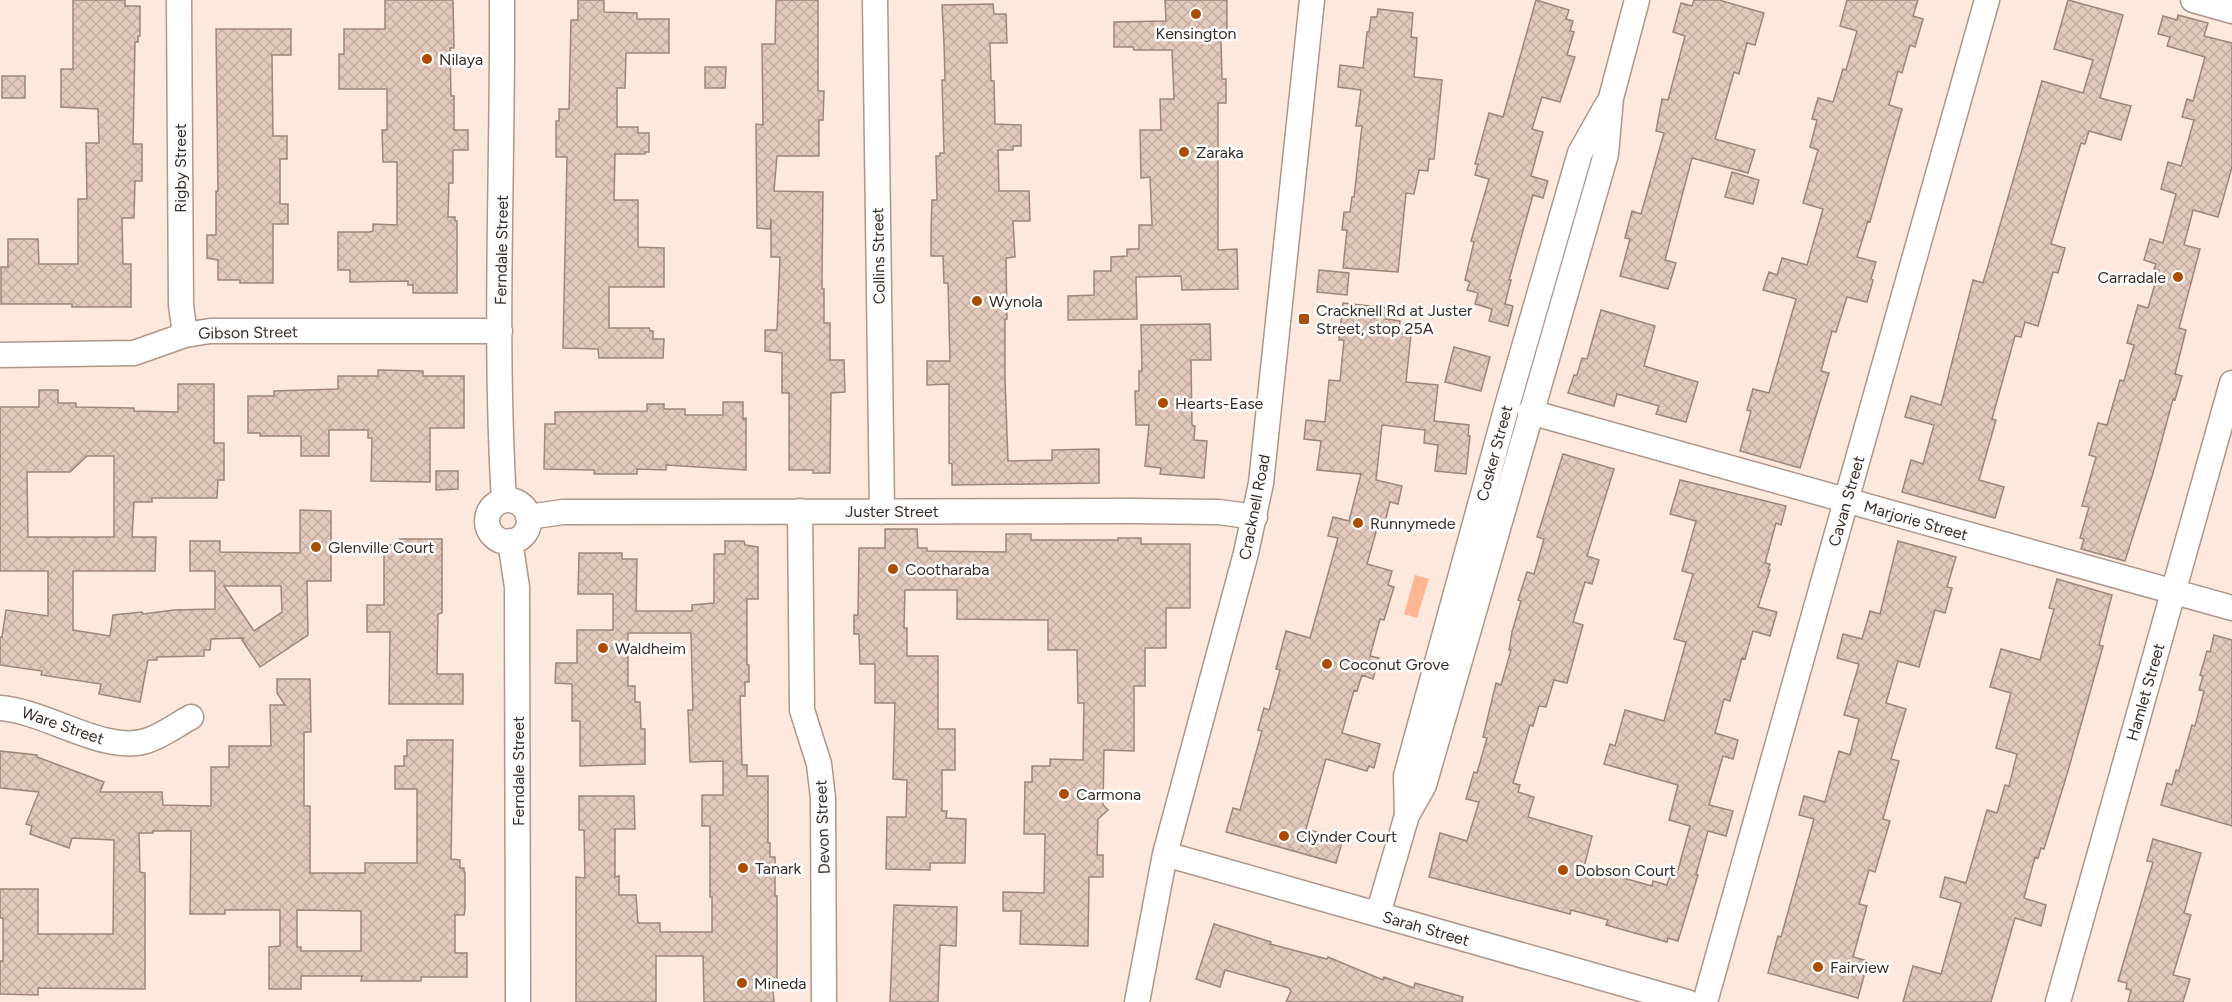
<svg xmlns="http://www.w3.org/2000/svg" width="2232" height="1002" font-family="Figtree,sans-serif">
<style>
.water{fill:#fdb691}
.building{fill:url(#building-cross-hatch);stroke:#9d8679;stroke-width:1.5;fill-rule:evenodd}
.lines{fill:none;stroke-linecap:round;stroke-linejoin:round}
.minor-casing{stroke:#ae968a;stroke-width:27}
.minor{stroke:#fff;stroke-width:24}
.poi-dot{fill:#ab4c00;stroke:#fff;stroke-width:2}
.labels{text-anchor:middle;stroke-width:5;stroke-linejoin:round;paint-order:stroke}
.poi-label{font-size:16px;fill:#372d28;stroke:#fff;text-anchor:start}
.street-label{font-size:16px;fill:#372d28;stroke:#fff}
</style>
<defs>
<pattern id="building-cross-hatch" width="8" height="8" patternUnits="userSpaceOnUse" patternTransform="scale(1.5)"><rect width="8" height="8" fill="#e3c9bc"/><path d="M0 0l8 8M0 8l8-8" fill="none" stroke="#c3ada2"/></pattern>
</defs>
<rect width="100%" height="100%" fill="#fde8dd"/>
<path class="water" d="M1415,575L1429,579L1417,618L1404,614Z"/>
<path class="building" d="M73,0H125V6H140V36H138V42H135L133,144H142V181H135L134,218H122L123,264H131V307H72V304H1V267H8V239H38L39,264H78V199H87L86,143H99L98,109L61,107V69H73Z
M385,0H453L454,48H450L451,96H454V130H468V150H453V183H449L448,217H455V221H457V293H413V285H408V281L350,282V270H338V232H370L373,231V224L397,225V162H383L382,130H387V89H339V54H344V29H385Z
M578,0H604V12L637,13V19H669V53H626L625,88H617V127H638V133H649V152H645V154H615L614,200H638V247L664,248V287H609V328H649L650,331H653V339H664L663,358H599L598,349L563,348L567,157H556V121H559V109H569L571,20H578Z
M776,0H818V91H824L823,120H819V156H777L774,191L823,192L822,273V289H824V323H830V360H844L845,392L831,393L830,473H813V470H789V393H782V353L765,351V330H777L780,257H771V219L770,229L757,228L756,124L763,125L762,44H775Z
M1165,0H1227V39H1221L1222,79H1226V103H1218V250L1237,249L1238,289L1182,290L1181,276L1136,277L1137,319L1068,320V296L1094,295V271H1111V257L1127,256V249H1139V225H1152L1150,177L1141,178L1140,130H1161L1160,99H1174L1172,50H1134L1133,47H1114V22L1166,21Z
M1536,0L1569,10L1566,19L1573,21L1570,31L1574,32L1567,55L1575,57L1560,102L1542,97L1532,129L1543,132L1531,176L1548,181L1543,198L1533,195L1509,280H1511L1505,304L1513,306L1508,326L1489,321L1492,309L1475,304L1478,293L1467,290L1470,282L1465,280L1474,242L1471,241L1489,179L1475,175L1478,164H1475L1489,113L1503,117Z
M1694,0H1719L1764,13L1755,45L1747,43L1739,74L1734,72L1715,139L1755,150L1748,173L1692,158L1665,260L1676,263L1668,289L1620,276L1630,239L1625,238L1632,211L1641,214L1664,133L1656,131L1662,99L1668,100L1685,36L1673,32L1681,3L1692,6Z
M1847,0H1918L1913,16L1923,19L1915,47L1910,45L1902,73L1898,71L1889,105L1902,109L1870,222L1868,221L1857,257L1876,262L1871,279L1873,280L1867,302L1847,297L1836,332L1832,331L1821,371L1829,373L1800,468L1740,451L1751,411L1747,410L1753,389L1769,393L1796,299L1763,290L1769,272L1777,275L1782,258L1807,265L1823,209L1803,203L1818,150L1810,147L1817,120L1812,119L1818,98L1833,102L1843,69L1846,70L1857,31L1840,26Z
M2068,0L2123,15L2100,98L2131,106L2121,140L2089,131L2085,144L2081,143L2051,244L2065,248L2058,273L2053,272L2038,326L2025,322L2021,337L2015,336L1992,419L1996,420L1979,480L2004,487L1995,518L1902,492L1911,460L1923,464L1934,425L1905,417L1911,396L1941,405L1973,280L1983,283L2042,81L2083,93L2093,60L2054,49Z
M993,4L994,14H1006L1007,43H990L991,81H994L995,124L1021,125V146H1013V150H998L999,191H1029L1030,221H1013L1015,257L1006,258L1007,319H1005V379L1008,461L1052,460V450L1099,449V483L952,485V464L949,463V384L927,385V361H950L948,283H944L943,256H931V233L932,200H937L936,156H940V153H944L942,80H945L944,44L942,5Z
M1378,9L1413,13L1411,37L1417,38L1414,77L1442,80L1434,159H1429L1428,171L1419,170L1414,194L1406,193L1398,272L1343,268L1347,230H1342L1344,212H1350L1352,197H1354L1362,126H1356L1361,90L1338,87L1340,65L1363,68L1367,32H1369L1371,17H1377Z
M2178,15L2208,23L2204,36L2232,43V167L2218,217L2193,210L2184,245L2200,249L2179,328L2186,330L2175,374L2182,376L2175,400L2173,399L2153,473L2125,561L2081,549L2084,539L2080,538L2089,507L2082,506L2096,457L2089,455L2098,423L2107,425L2120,380L2124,381L2134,345L2127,343L2138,305L2148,308L2159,270L2154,269L2156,264L2144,260L2150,239L2163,243L2176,194L2161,189L2168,162L2181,166L2194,120L2182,117L2187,99L2193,101L2205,57L2167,46L2170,37L2158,34L2163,16L2177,20Z
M216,29H291V55H272L273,136H287V159H280V204H288V224H273V283H240V280H218V260L207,258V235H216V191H218Z
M705,67H726L725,88H705Z
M2,76H25V98H2Z
M1732,172L1759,180L1753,204L1725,197Z
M1319,270L1349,273L1347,295L1317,292Z
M1343,303L1387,308L1386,319L1400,321L1399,333L1411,334L1406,382L1438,385L1434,421L1469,425L1468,436H1470L1466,474L1435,471L1438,445L1424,443L1425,430L1382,425L1376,480L1402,486L1398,504L1390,502L1384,526L1378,525L1367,564L1392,571L1388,585L1394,587L1384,620L1380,619L1370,656L1379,658L1373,679L1362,675L1357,691L1354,690L1342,733L1380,744L1374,768L1369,766L1367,771L1326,759L1306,829L1343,839L1336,863L1226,832L1233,808L1240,810L1262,731L1258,730L1264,708L1269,710L1280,670L1276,669L1286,631L1310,638L1338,538L1328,536L1333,517L1349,521L1361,474L1317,470L1321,441L1304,439L1306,420L1325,422L1329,380L1340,381L1344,340H1339Z
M1601,310L1655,326L1644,366L1698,382L1686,422L1656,414L1659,406L1617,394L1614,406L1568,393L1574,375H1577L1582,358L1587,359Z
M1210,324L1211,360H1191L1192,425L1195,426L1194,440L1207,441L1204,478L1160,474L1161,468L1145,466L1149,425H1136L1135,391H1139V371H1142L1141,325Z
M1454,347L1490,357L1481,391L1445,382Z
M378,370L423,371V376H464V428H430V482L371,481L372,438H368V430H329V456H301V436H260V433H248V396H274V391L338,389V376H378Z
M178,384H214V443H224V480H218L217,498H152V502H134L132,537H156L155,571H73V630L110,636L113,615L142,612L143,614L174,610L215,609V571H190V541H220V552L300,553V510L331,511V581H307L308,635L260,667L242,640L244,638L211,639L210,650H204V656L157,657V660H148L140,702L99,694L101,684L41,675L42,671L0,665V637H2L6,610L48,616V571H0V407H39V390H58V403H76V407L134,408V411L178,412ZM87,456H114V537H28L27,472H70ZM224,586H281L282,612L254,631Z
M723,402H743V419L746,418V470L666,465V470L637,469V474H594V470L544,469L545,424H555V412L647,411V404H664V409H685V415H723Z
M1563,454L1614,469L1587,556L1599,560L1592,584L1585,582L1573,622L1583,625L1567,683L1554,680L1546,707L1539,706L1533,726L1530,725L1513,783L1520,785L1518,792L1534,797L1528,817L1592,836L1584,867L1652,886L1653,881L1667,885L1672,868L1678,870L1690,826L1669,820L1678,785L1604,764L1610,744L1615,746L1625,710L1664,721L1686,642L1674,639L1693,574L1682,571L1696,521L1670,514L1680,480L1786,506L1781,525L1776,523L1765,563L1770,564L1768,570H1770L1758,607L1777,612L1770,636L1753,631L1745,659L1742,658L1730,701L1724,699L1715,733L1738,740L1733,759L1723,756L1709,805L1733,811L1726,836L1708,831L1696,875H1698L1678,941L1668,938L1667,942L1606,925L1608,920L1571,910L1570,914L1429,877L1440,833L1467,841L1479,802L1466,799L1474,772L1477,773L1487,738L1483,737L1496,683L1501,685L1511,650H1509L1512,632L1521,601L1518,600L1527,572L1534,574L1544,539L1537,537Z
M436,471H458V489L436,490Z
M885,529H917L918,548H927V551L1006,552V534H1031V540H1118V538H1141V544H1190V608H1166V648H1145V686H1134V751L1104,750L1103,805L1108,810L1098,819L1097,855H1103V877H1089L1088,946L1020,944L1021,911H1003V892L1044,893L1045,834H1024L1025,782H1032V766H1050V759L1083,760L1084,703H1078L1077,650H1048V620L957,619V590H905L904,628H907V656H938V729H955V770H942V811H947L946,818L966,819L965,863H930V870L886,869L887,817H906L907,780L893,779L895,703H875V664H860L859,634H854V615H858L859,548H885Z
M399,539H442V613L438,614L437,674H463V704H389L390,632H367V605H384V545H399Z
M725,541H744L745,545L758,547V599H747V665H749V682H745V696H740L742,765H747V776H768V843H770V857H775V896H777V990H773L774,1002H704L703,956H656V1002H576V877L585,878L584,830H579V796H634L635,829H615V877L619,876V895H636L638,923H660V932H712V897H710V826H702V795H723V761L690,762L688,710H693L691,633H628V686H635V702H640L641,729H645V764L580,766V721H572V684L555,683L556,663H577V630H613V594H578L579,553H622V559H637L636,611H692V605L714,603V554H725Z
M1898,541L1956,557L1947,587L1952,588L1945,613L1935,610L1919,667L1898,661L1886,703L1906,709L1891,759L1899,761L1883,819L1890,821L1875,872L1869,870L1859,904L1867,906L1853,957L1868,961L1858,998L1768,973L1778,936L1781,937L1814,819L1799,815L1804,796L1825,802L1839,751L1850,755L1859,719L1844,715L1859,664L1837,658L1843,634L1862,639L1870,611L1880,614Z
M2057,579L2112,595L2099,645L2103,646L2068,771L2044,849L2041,848L2038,858L2035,857L2024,898L2046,905L2041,926L2015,918L1991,1002H1903L1913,966L1941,974L1961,903L1940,897L1945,877L1966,883L1987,810L1997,813L2005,785L2009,786L2017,754L1996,748L2011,693L1990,687L2001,649L2040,660L2054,609L2049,608Z
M2214,635L2232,640V826L2161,805L2167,783L2172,785L2176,770L2179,771L2192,725L2195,726L2204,691L2199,690L2203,676L2200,675L2207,651L2210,652Z
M277,679H310L311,732H304V806H310V873H365V863H417V789H395V766H404V756H407V740H453L451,859L460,860V868H464V872H465V909L464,915H455V953H467V977H421V981H361L362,976H301V989H269V947L280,946V910H225V914H190L191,831H153V833H139L140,872L145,873V989L38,988V995L0,994V961H3V918H0V889H38V934H113L114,840L72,838L69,848L30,834L32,826L26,824L39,792L0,788V751L37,755V757L104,782L100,792H162L163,805L211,806V767H229V746H271L270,705H285L277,693ZM297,910L361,911V951H301V947H297Z
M2153,839L2201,853L2184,913L2191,915L2173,975L2190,979L2183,1002H2128L2131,990L2126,989L2127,983L2118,981L2153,862L2147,861Z
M894,905L957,907L956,946L940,945L938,1002H890Z
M1214,924L1271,942L1270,944L1327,959L1328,957L1383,980L1384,977L1414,988L1415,983L1463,997L1462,1002H1286L1291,991L1289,988L1225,970L1220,987L1196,979Z"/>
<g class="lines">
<g class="minor-casing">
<path id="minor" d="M179,0L181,305L185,335
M502,0C503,167 494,334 504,500
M875,0L882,512
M2193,0L2232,11
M0,355L134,353L185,335L210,331H500
M1530,412L2232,608
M487 521a21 21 0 1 1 42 0a21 21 0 1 1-42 0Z
M800,511L802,710L819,764L823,798L824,1002
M528,517L563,512L1132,511L1219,512L1255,517
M510,541L517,587L518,1002
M0,708C46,711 104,754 146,741C162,736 176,725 191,717
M1407,815L1406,776L1507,406L1580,153L1607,105
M1165,854L1687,1002
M1378,914L1407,815L1424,785L1606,154L1611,98L1637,0
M1137,1002L1165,854L1246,553L1261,483L1312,0
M1705,1002L1987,0
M2058,1002L2232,383"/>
</g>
<use href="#minor" class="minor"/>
</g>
<g class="poi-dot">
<circle cx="1196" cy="14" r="6"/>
<circle cx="427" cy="59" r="6"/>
<circle cx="1184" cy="152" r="6"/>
<circle cx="2178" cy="277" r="6"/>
<circle cx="977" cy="301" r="6"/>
<rect x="1298" y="313" width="12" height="12" rx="3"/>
<circle cx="1163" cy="403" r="6"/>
<circle cx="1358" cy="523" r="6"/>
<circle cx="316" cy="547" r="6"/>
<circle cx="893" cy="569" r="6"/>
<circle cx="603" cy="648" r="6"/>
<circle cx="1327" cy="664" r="6"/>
<circle cx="1064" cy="794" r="6"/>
<circle cx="1284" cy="836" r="6"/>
<circle cx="743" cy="868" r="6"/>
<circle cx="1563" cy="870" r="6"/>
<circle cx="1818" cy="967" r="6"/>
<circle cx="742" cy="983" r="6"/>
</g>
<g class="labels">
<g class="poi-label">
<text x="1196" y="39" text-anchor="middle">Kensington</text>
<text x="439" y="65">Nilaya</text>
<text x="1196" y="158">Zaraka</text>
<text x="2166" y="283" text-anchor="end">Carradale</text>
<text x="989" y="307">Wynola</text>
<text x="1316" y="316">Cracknell Rd at Juster<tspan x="1316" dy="18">Street, stop 25A</tspan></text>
<text x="1175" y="409">Hearts-Ease</text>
<text x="1370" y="529">Runnymede</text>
<text x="328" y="553">Glenville Court</text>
<text x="905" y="575">Cootharaba</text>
<text x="615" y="654">Waldheim</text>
<text x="1339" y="670">Coconut Grove</text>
<text x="1076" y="800">Carmona</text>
<text x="1296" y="842">Clynder Court</text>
<text x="755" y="874">Tanark</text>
<text x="1575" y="876">Dobson Court</text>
<text x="1830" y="973">Fairview</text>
<text x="754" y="989">Mineda</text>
</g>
<g class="street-label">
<text transform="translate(180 168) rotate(-90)" y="6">Rigby Street</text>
<text transform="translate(501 250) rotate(-89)" y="6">Ferndale Street</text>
<text transform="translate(878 256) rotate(-91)" y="6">Collins Street</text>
<text transform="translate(248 332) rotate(-1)" y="6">Gibson Street</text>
<text transform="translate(1494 453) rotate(-75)" y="6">Cosker Street</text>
<text transform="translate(1846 501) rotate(-74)" y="6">Cavan Street</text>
<text transform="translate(1254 507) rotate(-79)" y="6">Cracknell Road</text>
<text x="892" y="517">Juster Street</text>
<text transform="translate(1916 520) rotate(16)" y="6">Marjorie Street</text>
<text transform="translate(2145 692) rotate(-74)" y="6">Hamlet Street</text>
<text transform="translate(63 725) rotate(19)" y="6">Ware Street</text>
<text transform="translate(518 771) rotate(-90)" y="6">Ferndale Street</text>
<text transform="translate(822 827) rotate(-92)" y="6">Devon Street</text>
<text transform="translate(1426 928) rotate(16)" y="6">Sarah Street</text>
</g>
</g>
</svg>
